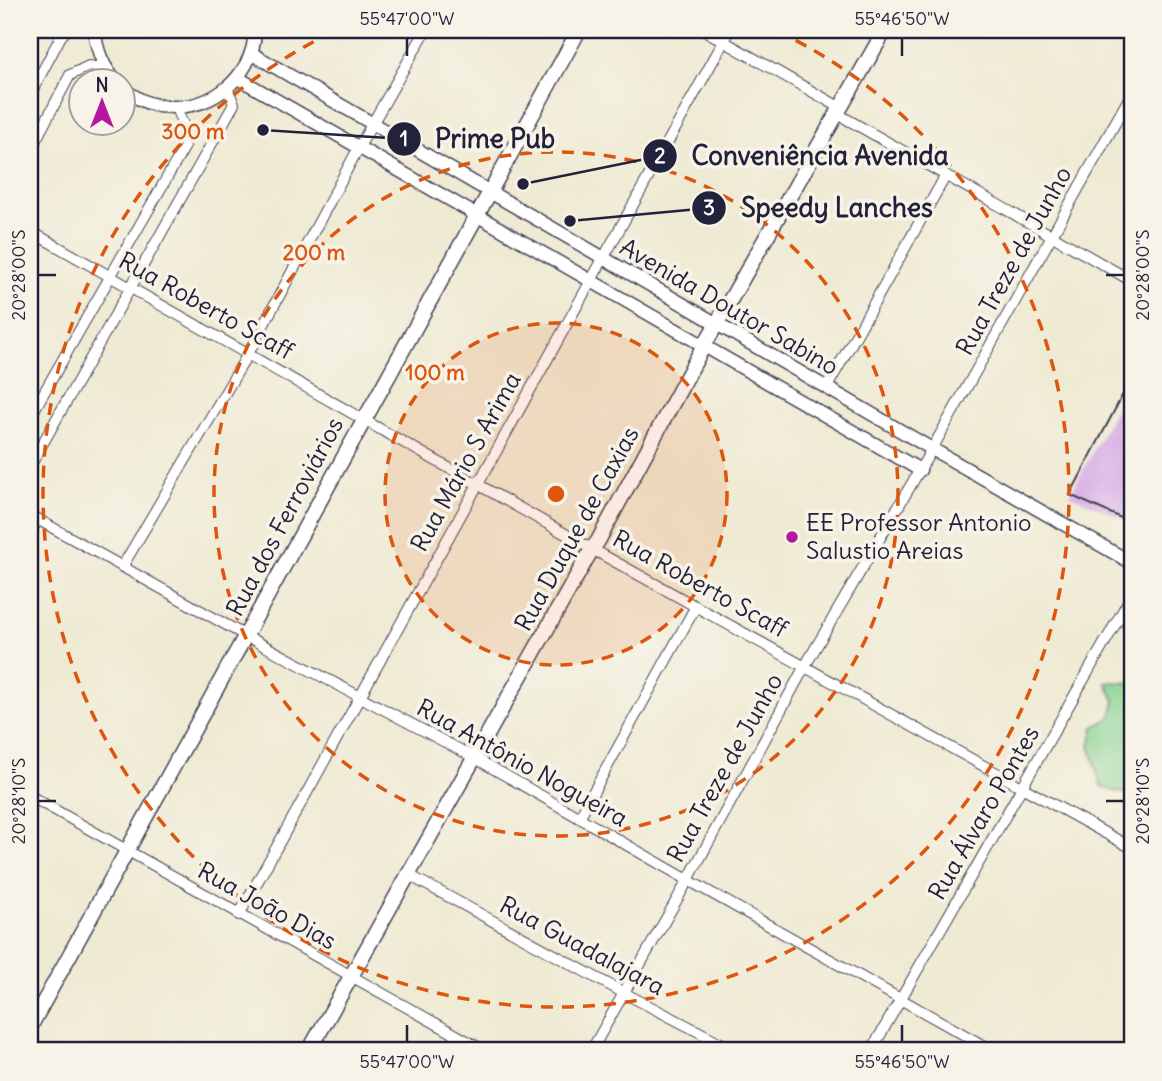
<svg xmlns="http://www.w3.org/2000/svg" width="1162" height="1081" font-family="Delius,sans-serif">
<style>
.green{fill:#84d291;stroke:#537a66;stroke-width:2}
.building{fill:#d4a8e7}
.lines{fill:none;stroke-linecap:round;stroke-linejoin:round}
.minor-casing{stroke:#414052;stroke-width:12}
.tertiary-casing{stroke:#414052;stroke-width:15}
.secondary-casing{stroke:#414052;stroke-width:17}
.minor{stroke:#fff;stroke-width:10}
.tertiary{stroke:#fff;stroke-width:12}
.secondary{stroke:#fff;stroke-width:14}
.ticks{fill:none;stroke:#22223b;stroke-width:2.5}
.ring{fill:none;stroke:#de560e;stroke-width:3.5;stroke-dasharray:12 9}
.poi-dot{fill:#b5179e;stroke:#f7f3e8;stroke-width:2.5}
.labels{text-anchor:middle;stroke-width:7;stroke-linejoin:round;paint-order:stroke}
.street-label{font-size:24px;fill:#22223b;stroke:#f7f3e8}
.poi-label{font-size:24px;fill:#22223b;stroke:#f7f3e8;text-anchor:start}
.centre{fill:#de560e;stroke:#f7f3e8;stroke-width:3.5}
.ring-label{font-size:21px;text-anchor:middle;font-weight:bold;fill:#de560e;stroke:#f7f3e8;stroke-width:7;stroke-linejoin:round;paint-order:stroke}
.leader{fill:none;stroke:#22223b;stroke-width:2.5}
.callout-dot{fill:#22223b;stroke:#f7f3e8;stroke-width:2.5}
.mark-label{font-size:21px;text-anchor:middle;font-weight:bold;fill:#fff}
.callout-label{font-size:26px;text-anchor:middle;font-weight:bold;fill:#22223b;stroke:#f7f3e8;stroke-width:7;stroke-linejoin:round;paint-order:stroke}
.neatline{fill:none;stroke:#22223b;stroke-width:2.5}
.ticks-label{font-size:18px;text-anchor:middle;fill:#22223b}
</style>
<rect width="100%" height="100%" fill="#f7f3e8"/>
<filter id="ink" filterUnits="userSpaceOnUse"><feTurbulence type="fractalNoise" baseFrequency=".0143" numOctaves="2"/><feDisplacementMap in="SourceGraphic" scale="14" xChannelSelector="R" yChannelSelector="G"/><feConvolveMatrix kernelMatrix="1 2 1 2 8 2 1 2 1" color-interpolation-filters="sRGB"/></filter>
<filter id="wash" filterUnits="userSpaceOnUse"><feTurbulence type="fractalNoise" baseFrequency=".00686" numOctaves="4" result="noise"/><feDisplacementMap in="SourceGraphic" scale="28" xChannelSelector="R" yChannelSelector="G"/><feGaussianBlur stdDeviation="1.57" result="paint"/><feColorMatrix in="noise" values="0 0 0 0 0 0 0 0 0 0 0 0 0 0 0 0 0 1.4 0 .05"/><feComposite in="paint" operator="in"/></filter>
<g filter="url(#wash)">
<rect width="100%" height="100%" fill="#efead3"/>
<path class="green" d="M1106,682L1132,683V793C1120,794 1111,791 1101,786L1090,745L1094,727L1111,717L1115,701Z"/>
<g id="blocks">
<path class="building" d="M1132,377V523L1070,495Z"/>
</g>
</g>
<g filter="url(#ink)">
<use href="#blocks" fill-opacity="0" stroke="#414052" stroke-width="2"/>
<g class="lines">
<g class="minor-casing">
<path id="minor" d="M704,30L841,108
M30,95L61,36L67,30
M843,117L1132,281
M30,151L70,75L89,66L105,69
M30,231L592,549L1132,848
M827,387L946,175
M30,417L185,146V129L176,108
M30,466L234,104L227,88
M30,515L246,636L475,758L688,880L993,1051
M30,533L38,519
M122,567L248,354L359,147L426,30
M30,796L485,1051
M579,818L696,606
M409,875L624,993L736,1051
M239,915L730,30
M450,1051L458,1037
M591,1051L688,880L805,666L932,449L1132,93
M871,1051L1132,595"/>
</g>
<g class="tertiary-casing">
<path id="tertiary" d="M94,30C97,50 102,65 115,80
M251,53L932,449L1132,563
M238,78L920,470
M122,88C133,96 144,103 156,105C205,116 254,80 255,30"/>
</g>
<g class="secondary-casing">
<path id="secondary" d="M30,1027L579,30
M309,1051L592,549L598,541L697,358L885,30"/>
</g>
<use href="#minor" class="minor"/>
<use href="#tertiary" class="tertiary"/>
<use href="#secondary" class="secondary"/>
</g>
</g>
<path class="ticks" d="M407,38V56M902,38V56M38,275H56M1106,275H1124M38,801H56M1106,801H1124M407,1025V1042M902,1025V1042"/>
<circle cx="556" cy="494" r="171" fill="#de560e" fill-opacity=".12"/>
<g class="ring">
<circle cx="556" cy="494" r="171"/>
<circle cx="556" cy="494" r="342"/>
<path d="M777 31A513 513 0 1 1 335 31"/>
</g>
<circle class="poi-dot" cx="792" cy="537" r="7"/>
<g class="labels">
<g class="street-label">
<text transform="translate(1014 261) rotate(-61)" y="8">Rua Treze de Junho</text>
<text transform="translate(206 306) rotate(29)" y="8">Rua Roberto Scaff</text>
<text transform="translate(729 307) rotate(30)" y="8">Avenida Doutor Sabino</text>
<text transform="translate(466 462) rotate(-61)" y="8">Rua Mário S Arima</text>
<text transform="translate(285 517) rotate(-62)" y="8">Rua dos Ferroviários</text>
<text transform="translate(577 529) rotate(-61)" y="8">Rua Duque de Caxias</text>
<text transform="translate(700 584) rotate(29)" y="8">Rua Roberto Scaff</text>
<text transform="translate(522 763) rotate(29)" y="8">Rua Antônio Nogueira</text>
<text transform="translate(725 768) rotate(-61)" y="8">Rua Treze de Junho</text>
<text transform="translate(984 813) rotate(-60)" y="8">Rua Álvaro Pontes</text>
<text transform="translate(267 906) rotate(29)" y="8">Rua João Dias</text>
<text transform="translate(582 946) rotate(28)" y="8">Rua Guadalajara</text>
</g>
<g class="poi-label">
<text x="806" y="531">EE Professor Antonio<tspan x="806" dy="28">Salustio Areias</tspan></text>
</g>
</g>
<circle cx="556" cy="494" r="10" class="centre"/>
<g class="ring-label">
<text x="193" y="139">300 m</text>
<text x="314" y="260">200 m</text>
<text x="435" y="380">100 m</text>
</g>
<path class="leader" d="M263 130L404 139M523 184L660 156M570 221L709 208"/>
<g class="callout-dot">
<circle cx="263" cy="130" r="7"/>
<circle cx="523" cy="184" r="7"/>
<circle cx="570" cy="221" r="7"/>
<circle cx="404" cy="139" r="18"/>
<circle cx="660" cy="156" r="18"/>
<circle cx="709" cy="208" r="18"/>
</g>
<g class="mark-label">
<text x="404" y="146">1</text>
<text x="660" y="163">2</text>
<text x="709" y="215">3</text>
</g>
<g class="callout-label">
<text x="495" y="148">Prime Pub</text>
<text x="820" y="165">Conveniência Avenida</text>
<text x="837" y="217">Speedy Lanches</text>
</g>
<rect width="1162" height="1081" fill="none" stroke="#f7f3e8" stroke-width="77"/>
<g transform="translate(102 102)"><circle r="33" fill="#f7f3e8" stroke="#a29fa3" stroke-width="2"/>
<path d="M0-5L12 26L0 18L-12 26Z" fill="#b5179e"/>
<text y="-10" font-size="19" font-weight="bold" text-anchor="middle" fill="#22223b">N</text>
</g>
<rect x="38" y="38" width="1086" height="1004" class="neatline"/>
<g class="ticks-label">
<text x="407" y="25">55°47'00"W</text>
<text x="902" y="25">55°46'50"W</text>
<text transform="translate(19 275) rotate(-90)" y="6">20°28'00"S</text>
<text transform="translate(1143 275) rotate(-90)" y="6">20°28'00"S</text>
<text transform="translate(19 801) rotate(-90)" y="6">20°28'10"S</text>
<text transform="translate(1143 801) rotate(-90)" y="6">20°28'10"S</text>
<text x="407" y="1068">55°47'00"W</text>
<text x="902" y="1068">55°46'50"W</text>
</g>
</svg>
